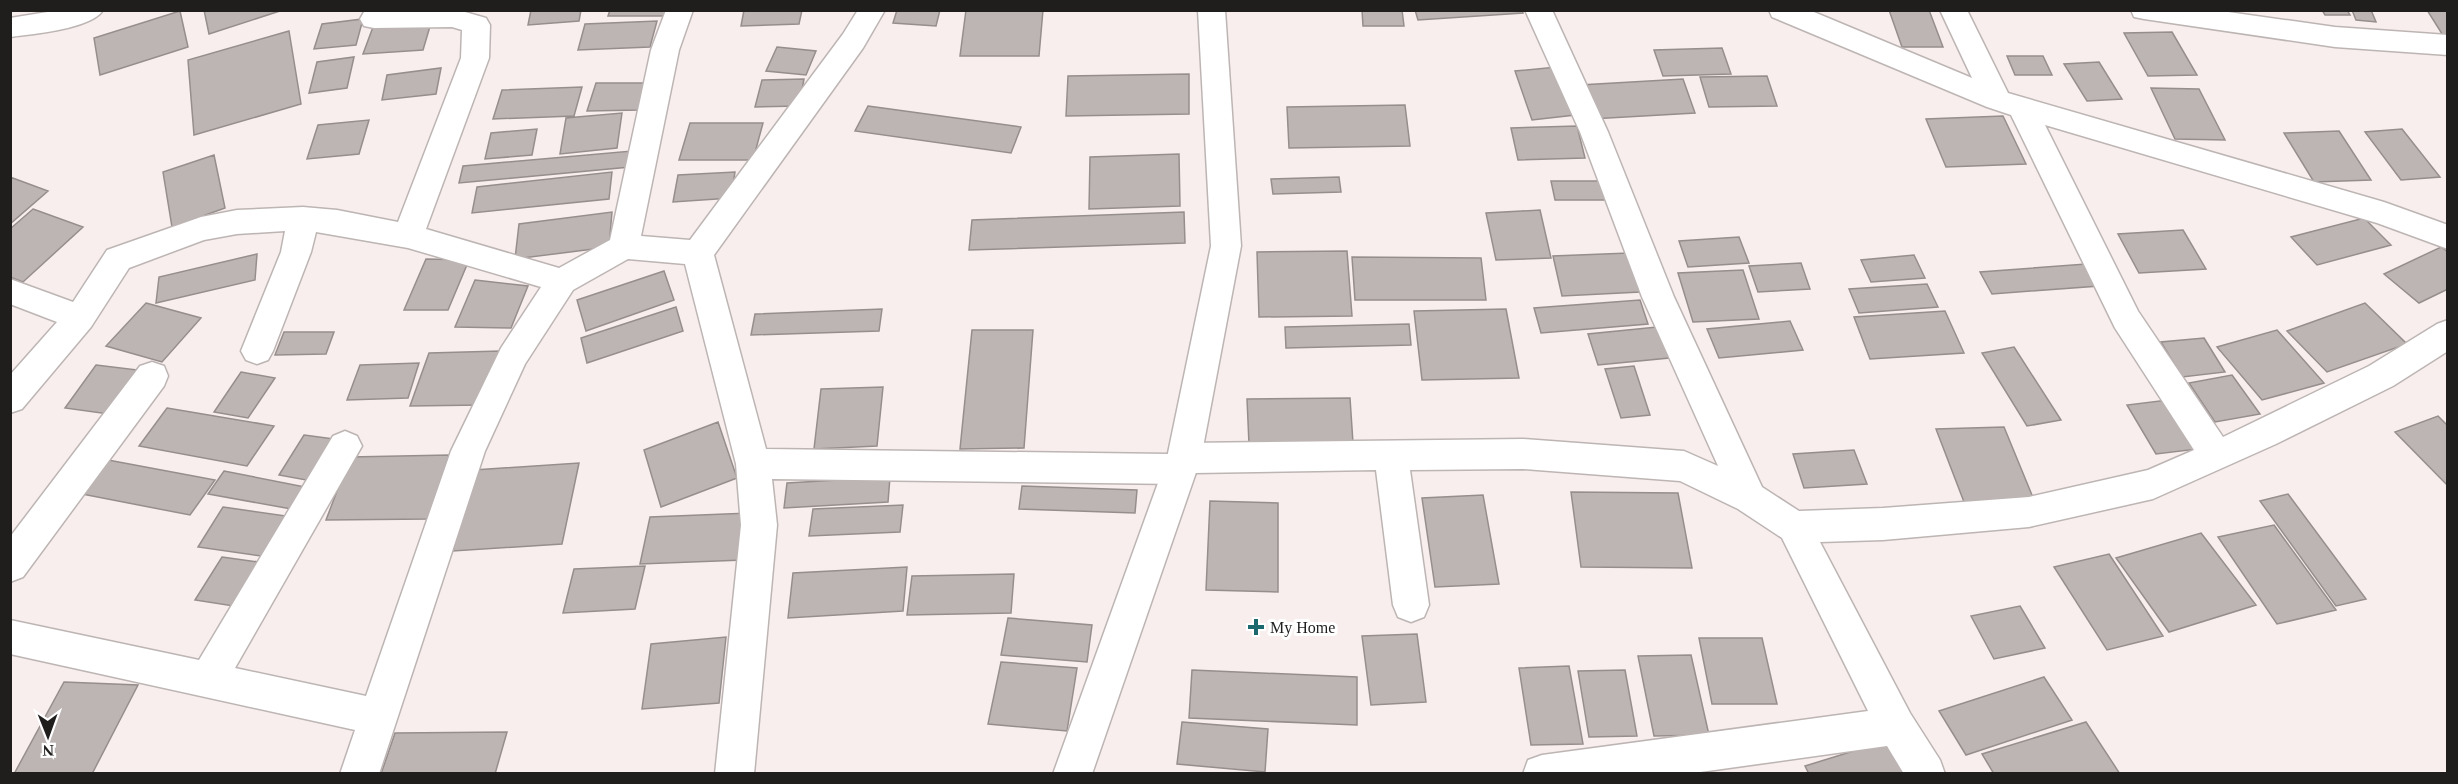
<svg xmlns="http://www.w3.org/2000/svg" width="2458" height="784" font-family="Georgia,serif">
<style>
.building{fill:#bdb5b4;stroke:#968e8d;stroke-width:1.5}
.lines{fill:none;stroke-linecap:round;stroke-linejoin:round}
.street-casing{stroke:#bdb5b4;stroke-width:3}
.secondary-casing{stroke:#bdb5b4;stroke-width:3}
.street{fill:#fff;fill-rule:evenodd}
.secondary{fill:#fff;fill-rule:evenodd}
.poi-dot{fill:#1c686f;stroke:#fff;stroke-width:2}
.labels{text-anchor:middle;stroke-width:6;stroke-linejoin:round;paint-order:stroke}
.poi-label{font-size:16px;fill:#201d1d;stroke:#fff;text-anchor:start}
</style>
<rect width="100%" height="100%" fill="#f7eeed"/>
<path class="building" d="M204,10H283L209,34Z
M531,10H581L579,21L528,25Z
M610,10H668L667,16H608Z
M744,10H802L799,24L741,26Z
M897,10H940L936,26L893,23Z
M966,10H1043L1039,56H960Z
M1362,10H1402L1404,26H1363Z
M1415,10H1522L1523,13L1418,20Z
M1889,10H1929L1943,47H1902Z
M2322,10H2347L2350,15H2325Z
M2352,10H2371L2376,22L2356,20Z
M2427,10H2448V37H2444Z
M180,11L188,47L100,75L94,38Z
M363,19L356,45L314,49L322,24Z
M657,21L650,47L578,50L585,24Z
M431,23L423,50L363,54L373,27Z
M289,31L301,104L194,135L188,60Z
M2172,32L2197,75L2148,76L2124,33Z
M777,47L816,51L806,75L766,71Z
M1722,48L1731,74L1663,76L1654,50Z
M2007,56H2043L2052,75H2015Z
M354,57L347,88L309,93L317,62Z
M2099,62L2122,99L2087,101L2064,64Z
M1557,67L1575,115L1532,120L1515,71Z
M441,68L436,94L382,100L387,75Z
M1189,74V114L1066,116L1068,76Z
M1767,76L1777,106L1709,107L1700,77Z
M804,79L799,106L755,107L762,80Z
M1683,79L1695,113L1591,119L1580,85Z
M596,83H648L640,110L587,111Z
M582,87L574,116L493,119L502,90Z
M2151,88L2199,89L2225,140L2175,139Z
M1405,105L1410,146L1289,148L1287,107Z
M868,106L1021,127L1011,153L855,131Z
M622,113L617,148L560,154L566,118Z
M2003,116L2026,164L1946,167L1926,119Z
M369,120L359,154L307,159L318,125Z
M690,123H763L753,160H679Z
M1577,126L1585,158L1518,160L1511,128Z
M537,129L532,155L485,159L491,133Z
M2402,129L2440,177L2401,180L2365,132Z
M2339,131L2371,180L2314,182L2284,133Z
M632,151L630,167L459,183L463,166Z
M1179,154L1180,206L1089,209L1090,157Z
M214,155L225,208L172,227L163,172Z
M612,172L609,199L472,213L477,187Z
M735,172L731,198L673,202L678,175Z
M10,177L48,191L10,224Z
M1339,177L1341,192L1273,194L1271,179Z
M1551,181H1608L1612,200H1555Z
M33,209L83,227L23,282L10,277V229Z
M1540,210L1551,258L1496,260L1486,213Z
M612,212L609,247L515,259L519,224Z
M1184,212L1185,243L969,250L972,220Z
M2364,218L2391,245L2317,265L2291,237Z
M2183,230L2206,269L2139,273L2118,234Z
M1739,237L1749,263L1688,267L1679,241Z
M2441,247L2448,252V289L2419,303L2384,274Z
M1347,251L1352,316L1259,317L1257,252Z
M1629,253L1640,292L1562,296L1553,256Z
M257,254L255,280L156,303L159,277Z
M1914,255L1925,278L1871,282L1861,260Z
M1352,257L1481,258L1486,300H1355Z
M426,259L469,260L448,310H404Z
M1801,263L1810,289L1758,292L1749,266Z
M2086,264L2099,286L1992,294L1980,272Z
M1743,270L1759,319L1693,322L1678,273Z
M664,271L674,300L586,331L577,300Z
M475,280L528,286L511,328L455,327Z
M1927,284L1938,307L1859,313L1849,289Z
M1640,300L1648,324L1541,333L1534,308Z
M146,303L201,318L162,362L106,346Z
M2365,303L2407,344L2327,372L2287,331Z
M676,307L683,331L587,363L581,338Z
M882,309L879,331L751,335L755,314Z
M1506,309L1519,378L1422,380L1414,311Z
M1945,311L1964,353L1870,359L1854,317Z
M1790,321L1803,350L1719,358L1707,329Z
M1409,324L1411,345L1286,348L1285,327Z
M1657,327L1669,358L1598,365L1588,334Z
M972,330H1033L1024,448L960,449Z
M2277,330L2324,383L2262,400L2217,347Z
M284,332H334L326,354L275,355Z
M2204,338L2225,372L2182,377L2161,342Z
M2014,347L2061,420L2027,426L1982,353Z
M500,351L482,405L410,406L429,353Z
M419,363L408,398L347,400L360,365Z
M96,365L146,371L116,415L65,408Z
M1634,366L1650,415L1621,418L1605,369Z
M241,372L275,378L248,418L214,412Z
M2232,375L2260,414L2215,422L2189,383Z
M883,387L877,446L814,449L821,389Z
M1350,398L1353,443L1249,444L1247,399Z
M2176,399L2206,448L2156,454L2127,405Z
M167,408L274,426L247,466L139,446Z
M2438,416L2448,426V486L2395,432Z
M718,422L737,478L661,507L644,450Z
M2004,427L2034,500L1964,502L1936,429Z
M304,435L342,440L317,482L279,475Z
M1854,450L1867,484L1804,488L1793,454Z
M449,455L428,519L326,520L350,457Z
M108,460L215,480L190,515L82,494Z
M579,463L562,544L453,551L474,470Z
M224,471L310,488L297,510L208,494Z
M890,477L888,502L784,508L787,483Z
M1022,486L1137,490L1135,513L1019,509Z
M1571,492L1678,493L1692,568L1581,567Z
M2288,494L2366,599L2336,606L2260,501Z
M1483,495L1499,584L1435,587L1422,498Z
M1210,501L1278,503V592L1206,590Z
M903,505L900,532L809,536L813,509Z
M223,507L286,516L261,556L198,547Z
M750,513L743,560L640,564L650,517Z
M2274,525L2336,610L2277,624L2218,537Z
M2201,533L2256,605L2169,632L2116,558Z
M2109,554L2163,636L2107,650L2054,567Z
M222,557L266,563L240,607L195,600Z
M645,566L635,609L563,613L574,569Z
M907,567L903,611L788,618L793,573Z
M1014,574L1011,613L907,615L912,576Z
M2020,606L2045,648L1994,659L1971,616Z
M1008,618L1092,625L1087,662L1001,655Z
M1417,634L1426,702L1371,705L1362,636Z
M726,637L719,703L642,709L651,644Z
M1699,638H1762L1777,704H1712Z
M1691,655L1709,735L1654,736L1638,656Z
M1001,662L1077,668L1067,731L988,724Z
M1569,666L1583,744L1531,745L1519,668Z
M1192,670L1357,677V725L1189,718Z
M1625,670L1637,736L1589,737L1578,671Z
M2044,677L2072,720L1966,755L1939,711Z
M64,682L138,685L92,774H14Z
M1182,722L1268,729L1265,772L1177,764Z
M2086,722L2120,774H1994L1982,754Z
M507,732L495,774H381L395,733Z
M1886,741L1904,774H1809L1805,766Z"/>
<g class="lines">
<g class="street-casing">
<path id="street" d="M60,10H103C92,29 32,34 10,37V18Z
M371,10H458L486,18L490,25L489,58L426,229L559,268L610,240L651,50L666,10H693L679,50L641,236L690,240L843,34L858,10H885L863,48L714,255L766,449L1169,454L1172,448L1184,443L1523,439L1684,451L1718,466L1642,297L1580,132L1525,10H1552L1608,132L1674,297L1762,487L1799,511L1883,508L2029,497L2148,470L2194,450L2115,328L2011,115L1987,107L1772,17L1769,10H1809L1972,78L1940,10H1967L2008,93L2384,202L2448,225V249L2377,223L2045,125L2138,311L2223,437L2369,366L2437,324L2448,320V351L2393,386L2276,444L2153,499L2029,527L1883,540L1820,542L1910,713L1940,760L1945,774H1904L1887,746L1686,774H1523L1528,760L1542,755L1868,711L1782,538L1738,509L1680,481L1523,469L1410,470L1429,605L1424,617L1411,622L1398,617L1393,605L1376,470L1195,473L1192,480L1180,484L772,479L777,525L754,774H715L741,525L736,464L685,264L628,259L573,290L525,364L485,451L379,774H340L355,730L10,654V620L199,660L333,436L345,431L357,436L362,446L235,668L366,696L451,451L501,348L541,287L408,248L316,232L311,252L273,351L268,360L257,364L246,360L241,351L281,252L285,231L237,234L204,240L129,268L91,327L22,409L10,413V375L57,322L10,304V279L73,302L107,250L201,217L237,210L303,207L337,210L398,222L461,58L462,30L452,27L374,28L364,26L360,19L364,12Z
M2131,10H2214L2335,27L2448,35V55L2335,47L2144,19L2134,17Z
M152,362L164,366L168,376L164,386L23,577L10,582V537L140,366Z"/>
</g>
<g class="secondary-casing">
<path id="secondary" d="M1198,10H1225L1241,246L1201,458L1092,774H1053L1167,458L1211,246Z"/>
</g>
<use href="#street" class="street"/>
<use href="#secondary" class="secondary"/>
</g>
<path class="poi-dot" d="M1253 618h6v6h6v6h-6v6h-6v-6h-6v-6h6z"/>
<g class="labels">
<g class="poi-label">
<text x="1270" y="633">My Home</text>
</g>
</g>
<rect width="2458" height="784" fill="none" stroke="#201d1d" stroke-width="24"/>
<g transform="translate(48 736) rotate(179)" stroke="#ffffff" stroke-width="4.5" paint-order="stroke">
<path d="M0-4.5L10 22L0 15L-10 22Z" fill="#201d1d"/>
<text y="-9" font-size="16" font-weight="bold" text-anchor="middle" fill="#201d1d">N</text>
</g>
</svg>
